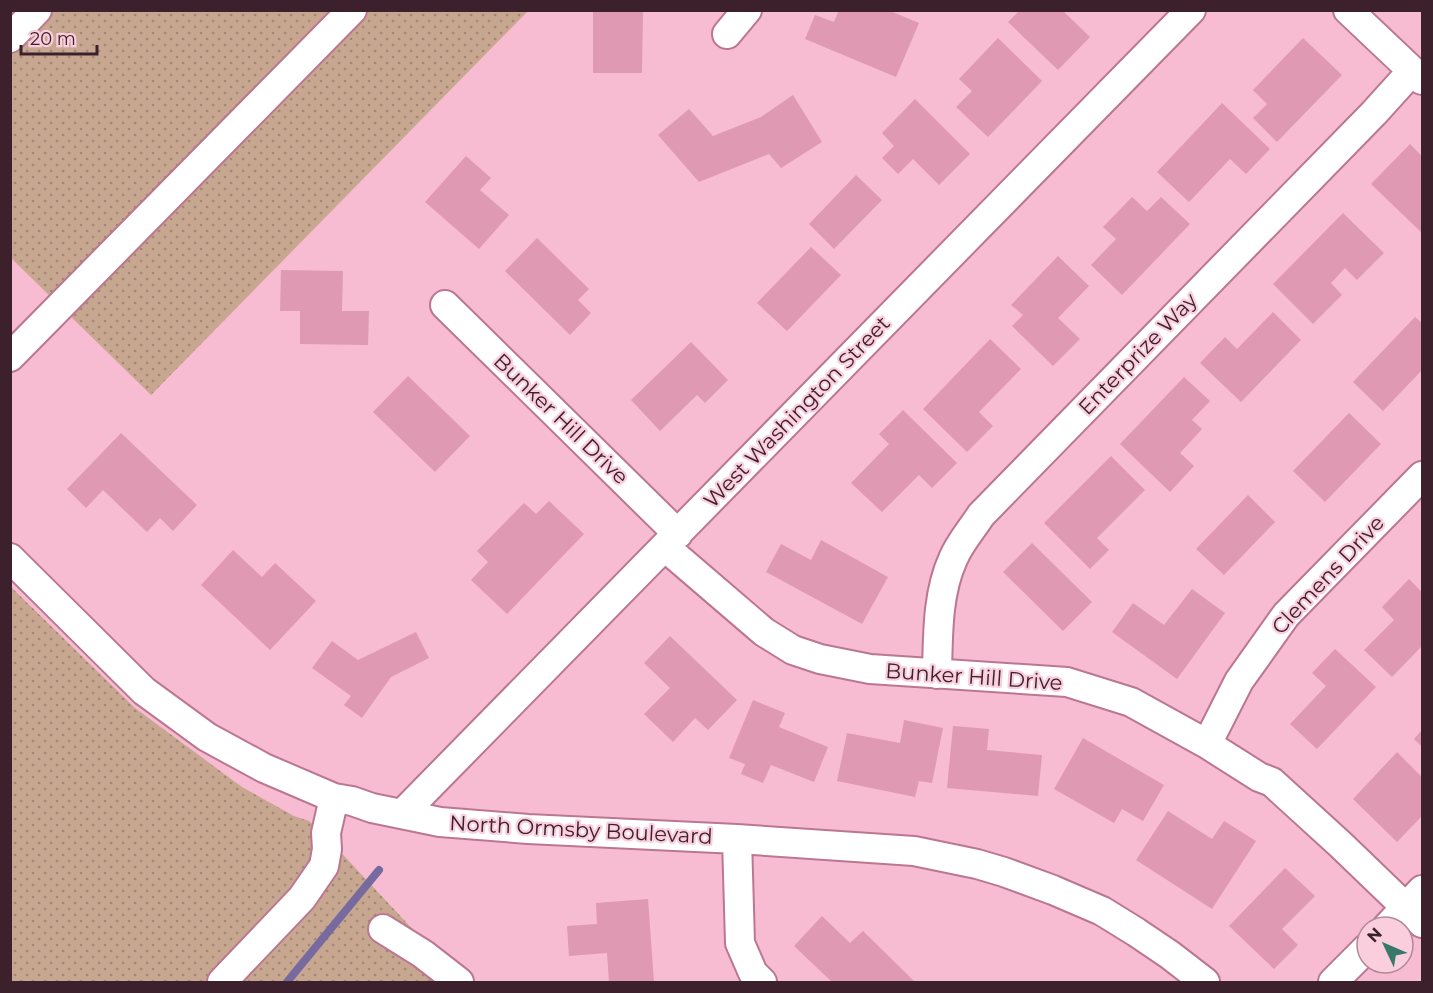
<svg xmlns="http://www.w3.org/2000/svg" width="1433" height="993" font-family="Montserrat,sans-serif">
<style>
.grass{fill:url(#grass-dots)}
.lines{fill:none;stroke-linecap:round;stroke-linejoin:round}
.stream{stroke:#776a9e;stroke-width:8}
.building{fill:#df99b3}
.minor-casing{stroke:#bb7791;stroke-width:32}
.minor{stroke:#fff;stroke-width:28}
.labels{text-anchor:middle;stroke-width:4.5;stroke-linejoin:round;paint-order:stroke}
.street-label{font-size:21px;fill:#3c212c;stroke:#fbcede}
</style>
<defs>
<pattern id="grass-dots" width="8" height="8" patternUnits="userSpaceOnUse" patternTransform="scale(1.5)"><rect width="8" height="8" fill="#c8a791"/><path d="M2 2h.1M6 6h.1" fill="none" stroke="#a48877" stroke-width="1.8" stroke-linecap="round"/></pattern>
</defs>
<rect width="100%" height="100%" fill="#f7bcd1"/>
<path class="grass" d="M10,11H528L151,395L11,258Z
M10,586L135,708L242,787L294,816L309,821L332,843L462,982H11Z"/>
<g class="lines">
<path class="stream" d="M287,982L379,870"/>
</g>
<path class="building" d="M593,10H643L642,73H593Z
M839,10H888L919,23L896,77L805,39L815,15L834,22Z
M1020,10H1062L1090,37L1058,70L1008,22Z
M998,38L1042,81L988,137L956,107L972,91L959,79Z
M1303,38L1342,75L1277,142L1253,118L1267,104L1253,90Z
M793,95L822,142L781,168L769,154L699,182L658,135L689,109L713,136L761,117Z
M915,99L970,154L939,185L913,159L898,174L882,158L894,146L882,133Z
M1222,103L1270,149L1246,174L1230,159L1189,202L1157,172Z
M1410,144L1422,156V233L1371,184Z
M466,156L491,178L480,190L509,215L479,249L425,202Z
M856,175L882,200L834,249L809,224Z
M1132,197L1147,211L1161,197L1190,224L1122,295L1091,265L1116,239L1103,227Z
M1343,213L1384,253L1357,280L1345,268L1331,283L1342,295L1313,324L1273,284Z
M537,238L589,289L578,300L591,313L570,335L505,271Z
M811,247L841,275L787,331L757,303Z
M1058,256L1089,286L1058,318L1080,339L1053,366L1012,326L1023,315L1011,305Z
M281,270L343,271L342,311H369L368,345L300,344V311H280Z
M1273,312L1301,340L1241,402L1200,363L1225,337L1237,349Z
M1415,317L1422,323V370L1383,411L1353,382Z
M990,339L1021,369L979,412L993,426L967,452L923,409Z
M691,342L728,380L705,403L697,395L660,431L631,400Z
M408,376L470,436L435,472L373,412Z
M1184,377L1210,401L1192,420L1202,429L1180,453L1194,466L1170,492L1120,444Z
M903,410L957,463L932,488L919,475L882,512L851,483L889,444L879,434Z
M1349,413L1381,444L1325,502L1293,471Z
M121,433L197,505L173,531L160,518L147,532L103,490L86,508L67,489Z
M1111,456L1145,490L1097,538L1109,550L1090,569L1044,523Z
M1248,495L1275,522L1224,575L1196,549Z
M549,501L584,534L507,614L471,580L488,562L477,551L524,503L536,514Z
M821,540L888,577L862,624L766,572L781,544L811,560Z
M1032,543L1092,602L1063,631L1003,572Z
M233,550L262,577L275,563L316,601L270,650L201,585Z
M1409,579L1422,592V646L1392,677L1364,650L1394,620L1382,607Z
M1192,589L1225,613L1177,679L1112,632L1133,603L1164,625Z
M416,632L429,658L391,677L362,718L344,705L351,696L312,668L332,641L358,660Z
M670,636L737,700L708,730L695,718L673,742L644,714L670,688L644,663Z
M1335,649L1376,687L1317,749L1290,724L1326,686L1312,673Z
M753,700L785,713L779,727L828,747L814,782L771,765L763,783L741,774L745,764L729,758Z
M904,720L943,728L932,783L919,781L915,797L837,781L847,733L900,743Z
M953,726L989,729L987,750L1042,755L1038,796L947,788Z
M1422,730V747L1414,739Z
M1083,738L1164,785L1143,821L1122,809L1114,823L1054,789Z
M1397,752L1422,777V816L1397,842L1353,799Z
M1168,811L1212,839L1224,821L1256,841L1212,909L1136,860Z
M1285,868L1315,896L1282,929L1298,945L1274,969L1229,926Z
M648,899L654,982H609L607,953L569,956L567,926L597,924L596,903Z
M822,916L850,943L863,931L914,981L913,982H832L794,946Z"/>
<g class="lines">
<g class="minor-casing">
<path id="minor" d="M1348,10L1422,80
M727,34L747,10
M10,38L37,10
M445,305L678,534
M10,357L352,10
M665,547L764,632L793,650L820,659L870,669L1067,682L1131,702L1207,744L1259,777L1272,782L1341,845L1422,923
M10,558L144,691L207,737L264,768L334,798L352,801L372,808L440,822L528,829L737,839L914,851L977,864L1004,872L1053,890L1102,911L1136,932L1170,955L1205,982
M937,674C938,636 937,594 953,559C959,544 972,529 981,515L1374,113L1412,71
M1207,744L1239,681L1286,615L1422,476
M402,814L1191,10
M737,839L740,943L753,973L762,982
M1387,927L1422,890
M383,929L423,954L459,982
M222,982L302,898L324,866L327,849L326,833L334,798
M1333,982L1367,948"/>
</g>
<use href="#minor" class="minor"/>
</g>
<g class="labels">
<g class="street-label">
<text transform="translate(1138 354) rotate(-46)" y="7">Enterprize Way</text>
<text transform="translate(797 412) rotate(-46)" y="7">West Washington Street</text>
<text transform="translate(561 419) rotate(44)" y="7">Bunker Hill Drive</text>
<text transform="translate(1328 575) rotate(-47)" y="7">Clemens Drive</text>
<text transform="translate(974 677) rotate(4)" y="7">Bunker Hill Drive</text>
<text transform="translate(581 830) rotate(3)" y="7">North Ormsby Boulevard</text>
</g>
</g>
<rect width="1433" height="993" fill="none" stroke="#3c212c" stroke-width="24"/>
<g transform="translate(1385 945) rotate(314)"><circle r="28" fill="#fbcede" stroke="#af8997" stroke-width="1.5"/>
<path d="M0-4.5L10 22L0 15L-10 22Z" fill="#377868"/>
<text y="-9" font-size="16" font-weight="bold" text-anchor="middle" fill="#3c212c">N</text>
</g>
<path d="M21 45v9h76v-9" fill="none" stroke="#3c212c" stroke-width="3"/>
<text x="30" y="45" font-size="18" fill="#3c212c" stroke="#fbcede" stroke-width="4.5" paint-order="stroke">20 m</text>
</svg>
